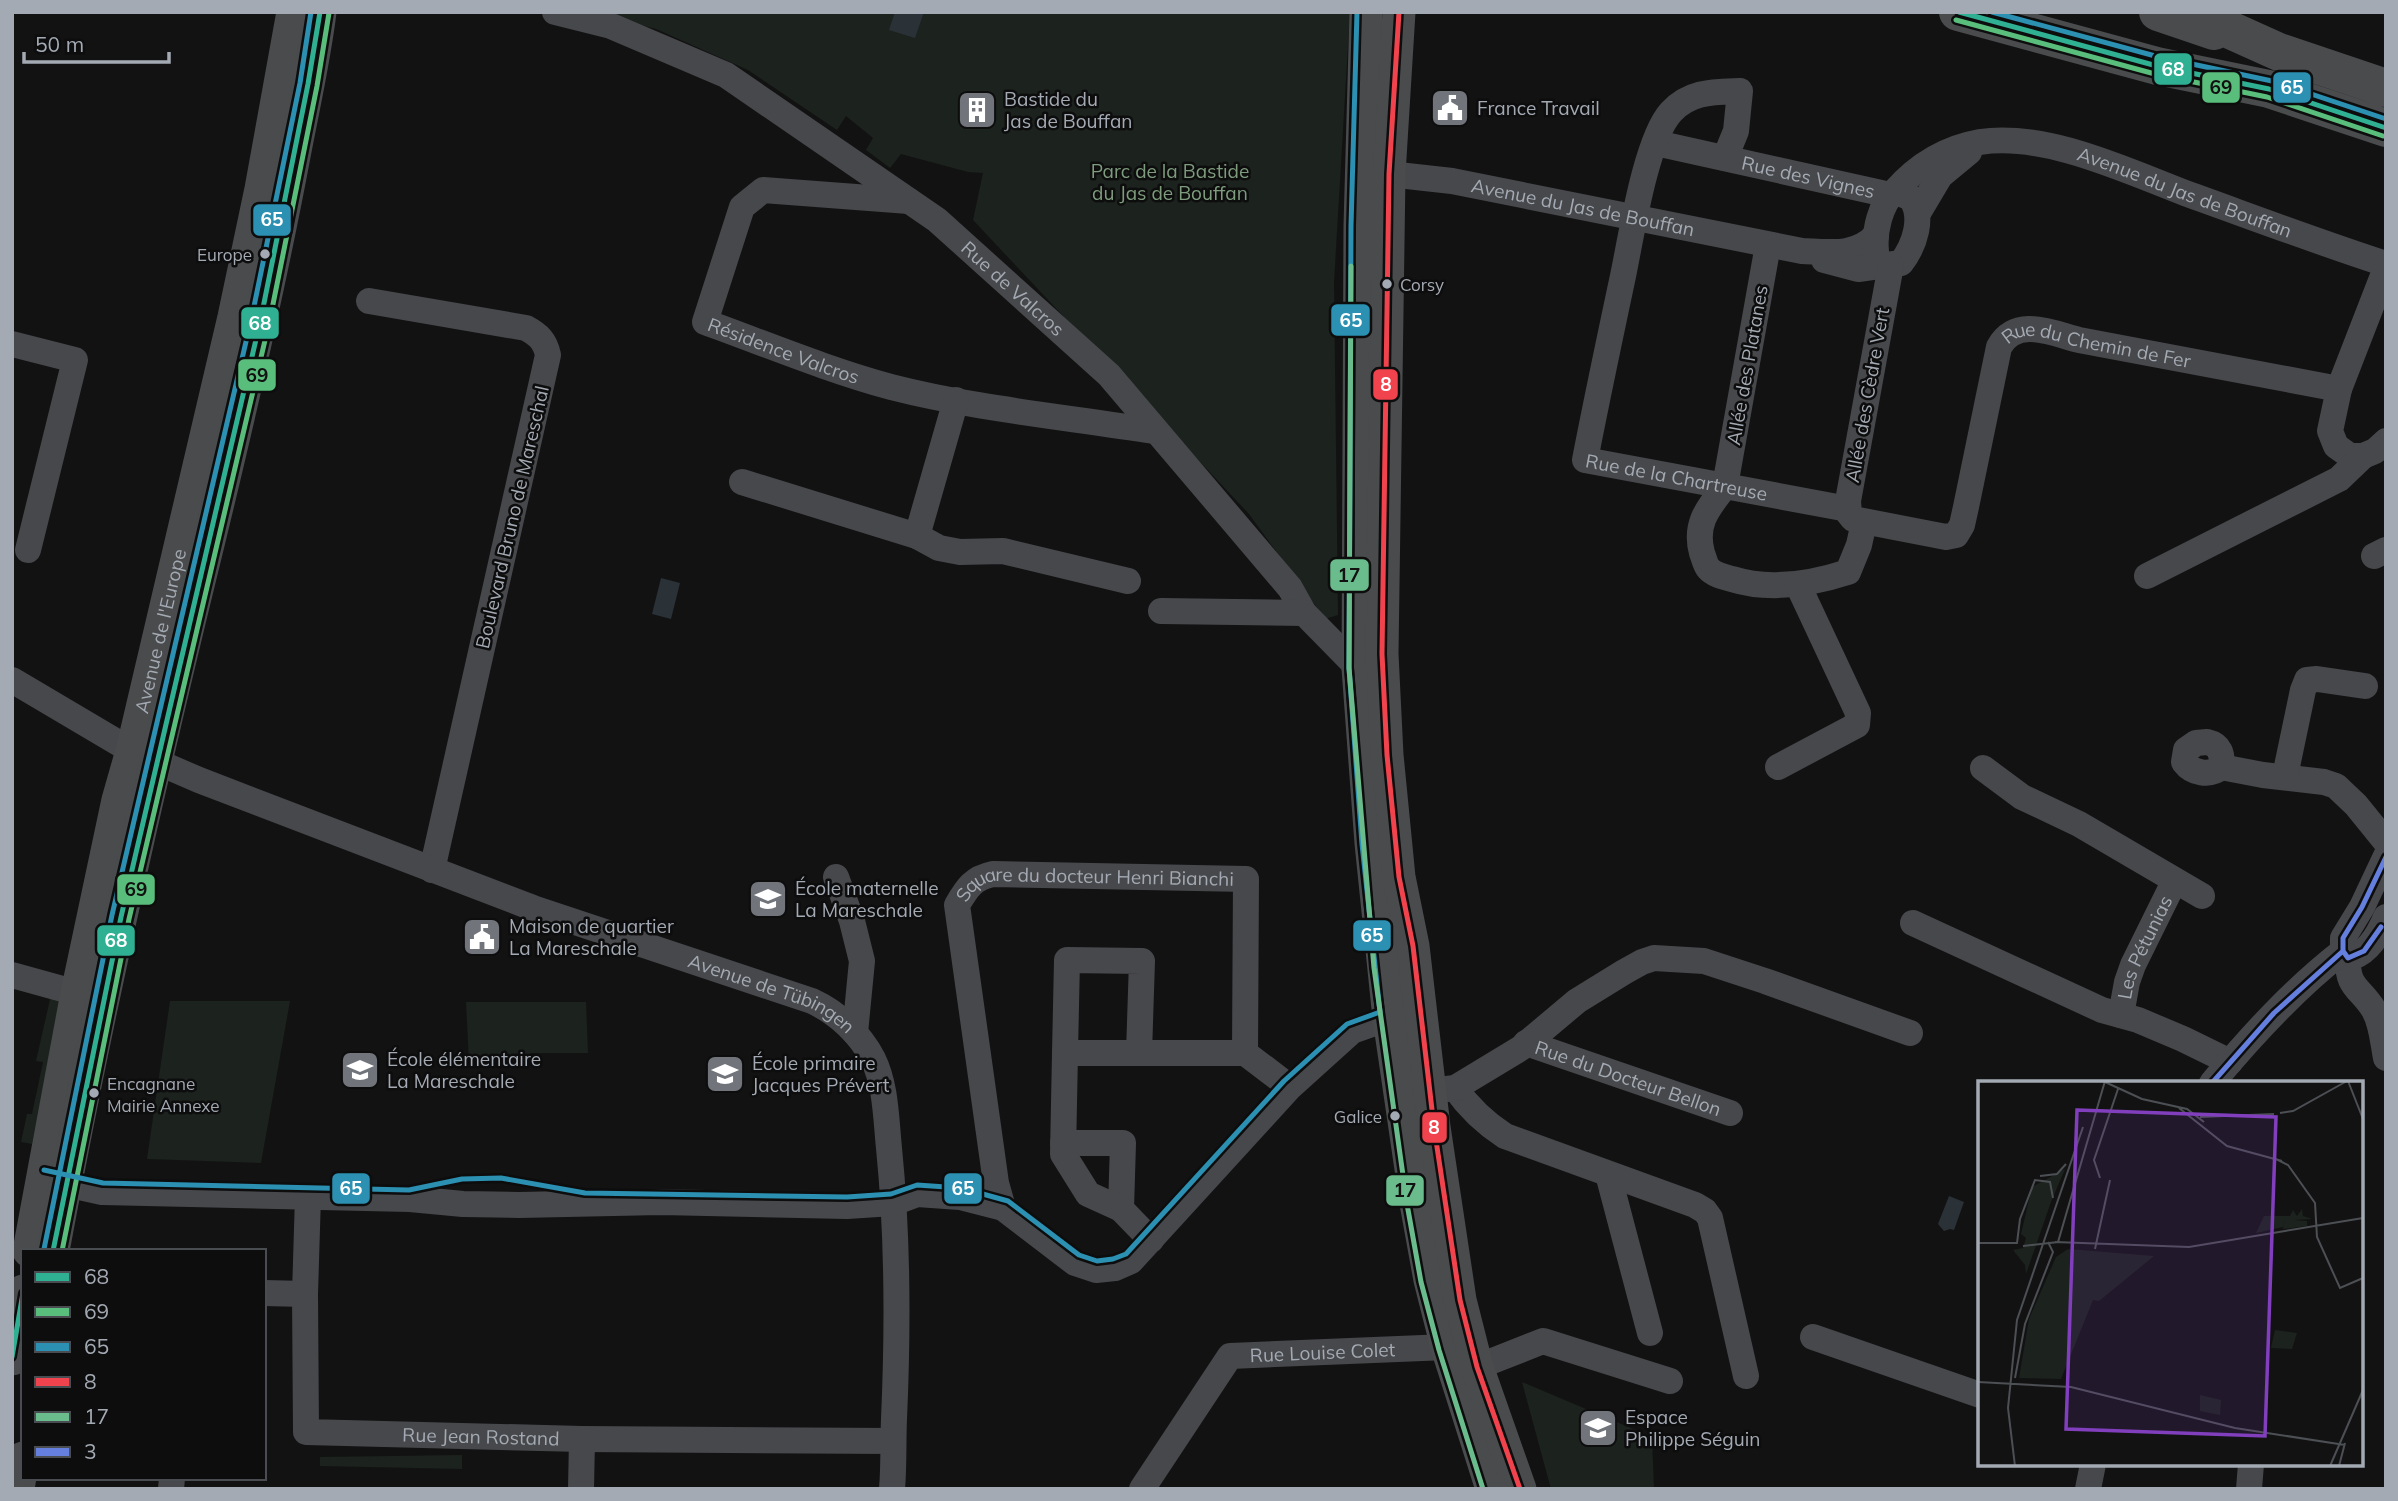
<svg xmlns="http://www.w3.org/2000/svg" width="2398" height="1501" font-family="Mulish,sans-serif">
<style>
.green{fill:#1c221d}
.water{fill:#2a3237}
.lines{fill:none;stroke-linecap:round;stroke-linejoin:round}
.minor{stroke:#47484b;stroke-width:26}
.major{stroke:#494b4d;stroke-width:33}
.highway{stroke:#494b4c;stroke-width:38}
.bus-1-casing{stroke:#0d0d0e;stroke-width:10}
.bus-2-casing{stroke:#0d0d0e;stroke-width:10}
.bus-3-casing{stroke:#0d0d0e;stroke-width:10}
.bus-4-casing{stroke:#0d0d0e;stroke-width:10}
.bus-5-casing{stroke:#0d0d0e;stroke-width:10}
.bus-6-casing{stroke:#0d0d0e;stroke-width:10}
.bus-1{stroke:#30b093;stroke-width:5}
.bus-2{stroke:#59be7c;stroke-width:5}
.bus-3{stroke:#2b90b1;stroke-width:5}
.bus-4{stroke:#f1434d;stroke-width:5}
.bus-5{stroke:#6abc8d;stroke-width:5}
.bus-6{stroke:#647fdd;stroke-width:5}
.bus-dot{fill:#a4aab3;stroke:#0d0d0e;stroke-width:2.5}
.labels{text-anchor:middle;stroke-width:5;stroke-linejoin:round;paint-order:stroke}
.bus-label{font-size:17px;fill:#a4aab3;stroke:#0d0d0e;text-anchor:end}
.poi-label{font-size:19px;fill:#a4aab3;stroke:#0d0d0e;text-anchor:start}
.park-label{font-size:19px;fill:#7e9c7d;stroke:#0d0d0e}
.street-label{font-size:19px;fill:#a4aab3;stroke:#0d0d0e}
.inset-road{fill:none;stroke:#4c4f53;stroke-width:2}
.view{fill:#813fbd;fill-opacity:0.15;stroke:#813fbd;stroke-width:3.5}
.inset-edge{fill:none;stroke:#a4aab3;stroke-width:3.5}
.line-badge{stroke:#0d0d0e;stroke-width:2.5}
.badge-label{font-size:19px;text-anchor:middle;font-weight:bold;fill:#fff}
.pale-badge-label{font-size:19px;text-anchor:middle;font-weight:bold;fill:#111}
</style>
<rect width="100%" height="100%" fill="#121213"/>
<path class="green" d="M592,12H1350L1334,282L1338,615L1325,619L1249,514L973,220L983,173L968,172L901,154L890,168L866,150L873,138L846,116L837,130L748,70L656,29Z
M51,995L64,998L32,1144L21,1142L27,1114H32L43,1062L36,1061Z
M170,1001H290L261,1163L147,1159Z
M466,1002H586L588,1053H531L530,1060L469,1061Z
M1522,1382L1652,1437L1654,1489H1551Z
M462,1455V1469L320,1466V1457Z"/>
<path class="water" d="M895,12H924L915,38L889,30Z
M661,578L680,583L671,619L652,614Z
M1949,1196L1964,1202L1954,1230L1950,1229L1944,1231L1938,1224Z"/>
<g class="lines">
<g class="minor">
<path id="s1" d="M555,12L611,26L726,75L937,220L1109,375L1290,588L1304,613L1358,668L1368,669"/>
<path id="s2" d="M1656,143L1890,195"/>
<path id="s3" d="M1725,158L1736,131L1740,91C1714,92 1690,91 1671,112C1646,139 1631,238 1623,276C1610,337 1597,398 1585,460L1848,509"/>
<path id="s4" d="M1369,173L1389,174L1452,181L1802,251C1829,252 1856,257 1876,235"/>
<path id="s5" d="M1895,191C1917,166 1946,148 1980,142C2045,132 2125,170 2185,193C2252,217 2318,242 2386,264"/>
<path id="s6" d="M909,201L763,190L742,207L705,322C766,344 828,370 891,387C977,409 1067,417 1154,431"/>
<path d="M1918,213L1940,176L1969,152"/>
<path d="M1768,245L1725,486C1708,508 1694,524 1702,553C1704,558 1705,564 1708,568C1714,575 1724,577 1732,579C1770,591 1811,584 1848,572L1859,545L1864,522"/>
<path d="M1824,260L1858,269L1901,263C1915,245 1924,217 1911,198L1895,191C1880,204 1874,232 1876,251"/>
<path id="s7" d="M1891,265L1848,501L1849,514L1853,519L1946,537L1956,535L1962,525L1966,507L1999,347C2016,316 2052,333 2079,340L2339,389"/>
<path d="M2386,268L2339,389L2330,431L2336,446L2350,456H2363L2375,451L2386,441"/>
<path d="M369,301L526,328C539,335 545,341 548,355L432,870"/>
<path d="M12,344L75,360L28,550"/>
<path d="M742,482L917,536L956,400"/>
<path d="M917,536L939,548L960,552L1003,551L1128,581"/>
<path d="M2374,556L2386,550"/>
<path d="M2147,576L2339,479L2363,456"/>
<path d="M1161,611L1304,613"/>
<path id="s8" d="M12,680L132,751L199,780L533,908L812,1001C838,1013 860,1034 873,1059C886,1085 886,1119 889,1148C898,1238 898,1329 894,1419C893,1443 894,1466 892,1489"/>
<path d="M2207,742C2220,745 2223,754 2221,767C2210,777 2192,773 2184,762L2186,750L2196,743Z"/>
<path d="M1778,767L1857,725L1858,713L1798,585"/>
<path d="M2221,767L2263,775L2324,782L2336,786L2356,805L2386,842"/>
<path d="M1983,768L2022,797L2079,824L2202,896"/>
<path d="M2285,776L2303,690L2307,680L2317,679L2365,686"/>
<path d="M836,877L852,921L862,961L855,1033"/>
<path d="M1913,923L2102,1010L2138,1020L2183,1039L2230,1062"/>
<path d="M2348,958L2343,951V938L2362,907L2386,856"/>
<path d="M2348,958C2347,989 2360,987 2374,1010C2382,1024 2383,1043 2386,1058"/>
<path d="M2348,958C2367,955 2379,934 2386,917"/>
<path d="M12,975L77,993"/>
<path id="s9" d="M2121,1015L2127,982L2133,965L2174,882"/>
<path id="s10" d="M1526,1043L1730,1113"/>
<path d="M1065,1053L1067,960L1142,961L1139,1053"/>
<path d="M2212,1083C2252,1035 2294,989 2343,951"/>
<path d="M1455,1088C1469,1108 1485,1123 1505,1136L1695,1205L1705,1211L1710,1218L1746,1376"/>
<path d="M1412,1093L1455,1088L1521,1048L1577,1001L1624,972L1642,962L1654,958L1704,961L1765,981L1910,1033"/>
<path d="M1063,1143H1123L1121,1209"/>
<path d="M1608,1174L1650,1333"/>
<path d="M48,1180L102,1192L410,1199L463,1204L519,1205L661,1202L847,1206L893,1203L917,1194L960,1197L1003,1208L1075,1263L1096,1270L1115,1268L1131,1261L1290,1087L1352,1031L1389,1018L1407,1024"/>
<path id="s11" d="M308,1196L305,1294L306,1432L582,1439L893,1441"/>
<path id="s12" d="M1003,1208L996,1183L957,905C967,888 973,878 993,874L1246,879L1245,1053"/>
<path d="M1151,1240L1121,1209L1088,1194L1063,1154L1065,1053H1245L1282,1081"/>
<path d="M264,1293L305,1294"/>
<path d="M1813,1337L1980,1395"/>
<path d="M1477,1367L1543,1341L1670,1381"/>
<path d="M171,1489L172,1478"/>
<path d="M581,1489L582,1439"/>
<path id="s13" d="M1142,1489L1230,1356L1447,1347"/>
<path d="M2088,1489L2093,1464"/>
<path d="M2249,1489L2251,1464"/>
</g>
<g class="major">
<path d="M1366,12L1360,226L1358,668L1371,843L1389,1018L1416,1203L1430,1280L1447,1347L1492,1489"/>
<path d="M1399,12L1389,174L1382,654L1387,755L1399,877L1413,946L1434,1127L1460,1300L1477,1367L1520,1489"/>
<path id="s14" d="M29,1251L77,993L118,800L132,751L234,317L261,189L293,12"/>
<path d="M53,1251C94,1027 144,806 198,585C233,443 267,300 294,156C303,108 314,61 320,12"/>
<path d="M12,1359L23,1291"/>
<path d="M18,1489L23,1458"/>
</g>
<path class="highway" d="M1958,12L2157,66L2269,89L2386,128
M2158,12L2214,31
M2190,12L2279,52L2386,88"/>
<g class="bus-1-casing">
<path id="bus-1" d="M1959,12L2157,66L2269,89L2386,128
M53,1251L121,917L261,318L308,84L320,12
M12,1357L23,1293"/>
</g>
<g class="bus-2-casing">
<path id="bus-2" d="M1956,20L2155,74L2267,97L2383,136
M62,1251L129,919L270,319L317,86L329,13"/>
</g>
<g class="bus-3-casing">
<path id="bus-3" d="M1992,12L2159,57L2272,81L2386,119
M44,1170L103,1183L409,1190L462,1179L501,1178L585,1193L847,1197L891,1194L917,1185L961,1188L1008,1201L1079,1255L1097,1261L1113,1259L1126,1254L1284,1081L1347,1024L1380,1012L1362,844L1349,668L1351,226L1357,12
M44,1249L112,915L252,316L300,83L311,12"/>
</g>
<g class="bus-4-casing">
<path id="bus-4" d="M1399,12L1389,174L1382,654L1387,755L1399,877L1413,946L1434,1127L1460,1300L1477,1367L1520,1489"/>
</g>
<g class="bus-5-casing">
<path id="bus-5" d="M1351,266L1349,668L1374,968L1407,1204L1421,1282L1439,1350L1483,1489"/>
</g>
<g class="bus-6-casing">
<path id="bus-6" d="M2381,927L2364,951L2348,958L2343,951V938L2362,907L2386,857
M2212,1083L2274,1013L2343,951"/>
</g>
<use href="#bus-1" class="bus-1"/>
<use href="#bus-2" class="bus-2"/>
<use href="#bus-3" class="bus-3"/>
<use href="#bus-4" class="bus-4"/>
<use href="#bus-5" class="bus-5"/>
<use href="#bus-6" class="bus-6"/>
</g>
<defs>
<g id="civic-square" transform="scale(2.0125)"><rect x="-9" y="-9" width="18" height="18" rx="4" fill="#71757b" stroke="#0d0d0e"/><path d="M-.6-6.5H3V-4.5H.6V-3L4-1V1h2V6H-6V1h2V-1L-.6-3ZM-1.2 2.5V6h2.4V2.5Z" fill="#fff"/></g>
<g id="building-square" transform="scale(2.0125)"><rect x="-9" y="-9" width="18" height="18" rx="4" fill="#71757b" stroke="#0d0d0e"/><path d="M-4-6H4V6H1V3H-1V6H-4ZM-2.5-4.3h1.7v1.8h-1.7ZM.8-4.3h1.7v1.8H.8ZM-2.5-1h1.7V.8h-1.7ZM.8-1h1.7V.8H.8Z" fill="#fff"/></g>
<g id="school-square" transform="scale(2.0125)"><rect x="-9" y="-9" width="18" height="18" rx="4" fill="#71757b" stroke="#0d0d0e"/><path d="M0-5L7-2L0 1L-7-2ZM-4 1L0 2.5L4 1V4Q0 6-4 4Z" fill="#fff"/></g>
<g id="university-square" transform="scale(2.0125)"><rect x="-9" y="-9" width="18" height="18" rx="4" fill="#71757b" stroke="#0d0d0e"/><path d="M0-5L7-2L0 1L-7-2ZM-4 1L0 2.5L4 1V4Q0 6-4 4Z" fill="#fff"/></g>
</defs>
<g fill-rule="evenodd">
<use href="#civic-square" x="1450" y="108"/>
<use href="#building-square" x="977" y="110"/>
<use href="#school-square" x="768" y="899"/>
<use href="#civic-square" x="482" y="937"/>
<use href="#school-square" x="360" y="1070"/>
<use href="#school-square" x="725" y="1074"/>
<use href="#university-square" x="1598" y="1428"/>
</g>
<g class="bus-dot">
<circle cx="265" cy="254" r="6"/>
<circle cx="1387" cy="284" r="6"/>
<circle cx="94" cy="1093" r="6"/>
<circle cx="1395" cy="1116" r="6"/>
</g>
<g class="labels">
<g class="bus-label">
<text x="252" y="261">Europe</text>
<text x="1400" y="291" text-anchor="start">Corsy</text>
<text x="107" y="1090" text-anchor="start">Encagnane<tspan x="107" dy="22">Mairie Annexe</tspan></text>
<text x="1382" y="1123">Galice</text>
</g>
<g class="poi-label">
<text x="1004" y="106">Bastide du<tspan x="1004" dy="22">Jas de Bouffan</tspan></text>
<text x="1477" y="115">France Travail</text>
<text x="795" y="895">École maternelle<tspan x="795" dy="22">La Mareschale</tspan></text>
<text x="509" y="933">Maison de quartier<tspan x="509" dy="22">La Mareschale</tspan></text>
<text x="387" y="1066">École élémentaire<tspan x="387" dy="22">La Mareschale</tspan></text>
<text x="752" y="1070">École primaire<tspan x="752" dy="22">Jacques Prévert</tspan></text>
<text x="1625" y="1424">Espace<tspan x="1625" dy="22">Philippe Séguin</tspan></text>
</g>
<g class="park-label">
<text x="1170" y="178">Parc de la Bastide<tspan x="1170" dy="22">du Jas de Bouffan</tspan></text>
</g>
<g class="street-label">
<text dy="7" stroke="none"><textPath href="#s2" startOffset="156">Rue des Vignes</textPath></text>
<text dy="7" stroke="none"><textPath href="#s5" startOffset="313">Avenue du Jas de Bouffan</textPath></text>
<text dy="7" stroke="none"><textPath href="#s4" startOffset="217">Avenue du Jas de Bouffan</textPath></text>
<text dy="7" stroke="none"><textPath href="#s1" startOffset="541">Rue de Valcros</textPath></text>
<text dy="7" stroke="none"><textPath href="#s6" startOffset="378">Résidence Valcros</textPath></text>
<text dy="7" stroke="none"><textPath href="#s7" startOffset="663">Rue du Chemin de Fer</textPath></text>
<text transform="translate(1747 365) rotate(-80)" y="7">Allée des Platanes</text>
<text transform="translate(1867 395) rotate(-80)" y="7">Allée des Cèdre Vert</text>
<text dy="7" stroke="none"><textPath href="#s3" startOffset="597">Rue de la Chartreuse</textPath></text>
<text transform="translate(512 517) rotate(-77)" y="7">Boulevard Bruno de Mareschal</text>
<text dy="7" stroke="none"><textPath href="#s14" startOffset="634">Avenue de l'Europe</textPath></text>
<text dy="7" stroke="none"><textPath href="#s12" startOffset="455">Square du docteur Henri Bianchi</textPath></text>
<text dy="7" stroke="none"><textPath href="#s9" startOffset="72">Les Pétunias</textPath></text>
<text dy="7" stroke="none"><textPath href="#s8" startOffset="824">Avenue de Tübingen</textPath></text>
<text dy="7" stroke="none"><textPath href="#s10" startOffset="108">Rue du Docteur Bellon</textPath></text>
<text dy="7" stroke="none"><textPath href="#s13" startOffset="252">Rue Louise Colet</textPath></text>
<text dy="7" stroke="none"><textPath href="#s11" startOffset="411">Rue Jean Rostand</textPath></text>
</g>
</g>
<g transform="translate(1978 1081)">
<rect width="385" height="385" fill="#121213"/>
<path d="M87,88L73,121L48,193L47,184L35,169L45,167L48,157L43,153L54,106ZM324,128L325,135L334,138L316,139L329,140V145L305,148L306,138L305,146L278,152L286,135H312L315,129L319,135ZM90,168L176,175L121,220L115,219L83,298L41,297L51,238L78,176ZM297,249L319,252L314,268L293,267ZM222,314L243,319L242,334L222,330Z" fill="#1c221d"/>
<path class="inset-road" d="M370,0L385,38M127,1L164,18L209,28L226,41M201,27L249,65L304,80M302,32L315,30L369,0M222,36L296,33M298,78L310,84L337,122L339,156L362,207L385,197M62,95L79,93L88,83M122,97L116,79L140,8M77,161L211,166L385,137M0,162H39L42,138L57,99L72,101L75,117M45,165L80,161L127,0M117,168L132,99M37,297L47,243L75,171L70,161M0,301L93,306L257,347L367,364M37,385L30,327L39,239L105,46M352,385L385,309M361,385L367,362"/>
<path class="view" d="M99,29L298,36L287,355L88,348Z"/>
<rect width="385" height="385" class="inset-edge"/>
</g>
<g class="line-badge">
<rect x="2153" y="52" width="40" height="34" rx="7" fill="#30b093"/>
<rect x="2272" y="71" width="40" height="33" rx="7" fill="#2b90b1"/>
<rect x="2201" y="71" width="40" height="33" rx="7" fill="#59be7c"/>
<rect x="252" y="203" width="40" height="34" rx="7" fill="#2b90b1"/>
<rect x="1330" y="303" width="41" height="34" rx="7" fill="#2b90b1"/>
<rect x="240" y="306" width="40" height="34" rx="7" fill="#30b093"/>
<rect x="237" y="358" width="40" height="34" rx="7" fill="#59be7c"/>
<rect x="1372" y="368" width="27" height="33" rx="7" fill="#f1434d"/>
<rect x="1329" y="558" width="41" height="34" rx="7" fill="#6abc8d"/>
<rect x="116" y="873" width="40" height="33" rx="7" fill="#59be7c"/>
<rect x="1352" y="919" width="40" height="33" rx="7" fill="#2b90b1"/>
<rect x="96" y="924" width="40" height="33" rx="7" fill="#30b093"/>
<rect x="1421" y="1111" width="27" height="33" rx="7" fill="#f1434d"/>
<rect x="943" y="1172" width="40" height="33" rx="7" fill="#2b90b1"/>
<rect x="331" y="1172" width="40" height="33" rx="7" fill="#2b90b1"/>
<rect x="1385" y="1174" width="40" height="33" rx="7" fill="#6abc8d"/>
</g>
<g class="badge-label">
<text x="2173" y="76">68</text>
<text x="2292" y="94">65</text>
<text x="272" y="226">65</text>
<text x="1351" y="327">65</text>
<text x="260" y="330">68</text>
<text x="1386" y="391">8</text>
<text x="1372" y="942">65</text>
<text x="116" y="947">68</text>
<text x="1434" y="1134">8</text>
<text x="963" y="1195">65</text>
<text x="351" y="1195">65</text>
</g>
<g class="pale-badge-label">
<text x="2221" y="94">69</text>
<text x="257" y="382">69</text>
<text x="1349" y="582">17</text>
<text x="136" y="896">69</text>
<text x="1405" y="1197">17</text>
</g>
<rect width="2398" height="1501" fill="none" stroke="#a4aab3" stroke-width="28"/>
<rect x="21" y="1249" width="245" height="231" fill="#0d0d0e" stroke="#494c50" stroke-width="2"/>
<rect x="35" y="1272" width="35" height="10" fill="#30b093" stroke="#494c50" stroke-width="2"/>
<text x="84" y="1284" font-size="21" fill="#a4aab3">68</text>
<rect x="35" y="1307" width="35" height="10" fill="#59be7c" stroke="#494c50" stroke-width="2"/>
<text x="84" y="1319" font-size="21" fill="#a4aab3">69</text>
<rect x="35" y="1342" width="35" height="10" fill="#2b90b1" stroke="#494c50" stroke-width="2"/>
<text x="84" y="1354" font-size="21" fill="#a4aab3">65</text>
<rect x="35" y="1377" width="35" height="10" fill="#f1434d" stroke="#494c50" stroke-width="2"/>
<text x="84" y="1389" font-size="21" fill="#a4aab3">8</text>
<rect x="35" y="1412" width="35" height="10" fill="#6abc8d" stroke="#494c50" stroke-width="2"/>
<text x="84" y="1424" font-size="21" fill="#a4aab3">17</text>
<rect x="35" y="1447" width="35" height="10" fill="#647fdd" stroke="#494c50" stroke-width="2"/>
<text x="84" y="1459" font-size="21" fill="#a4aab3">3</text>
<path d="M24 52v10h145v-10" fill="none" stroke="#a4aab3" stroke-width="3.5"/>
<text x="35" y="52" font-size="21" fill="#a4aab3" stroke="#0d0d0e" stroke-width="5" paint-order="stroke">50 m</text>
</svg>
